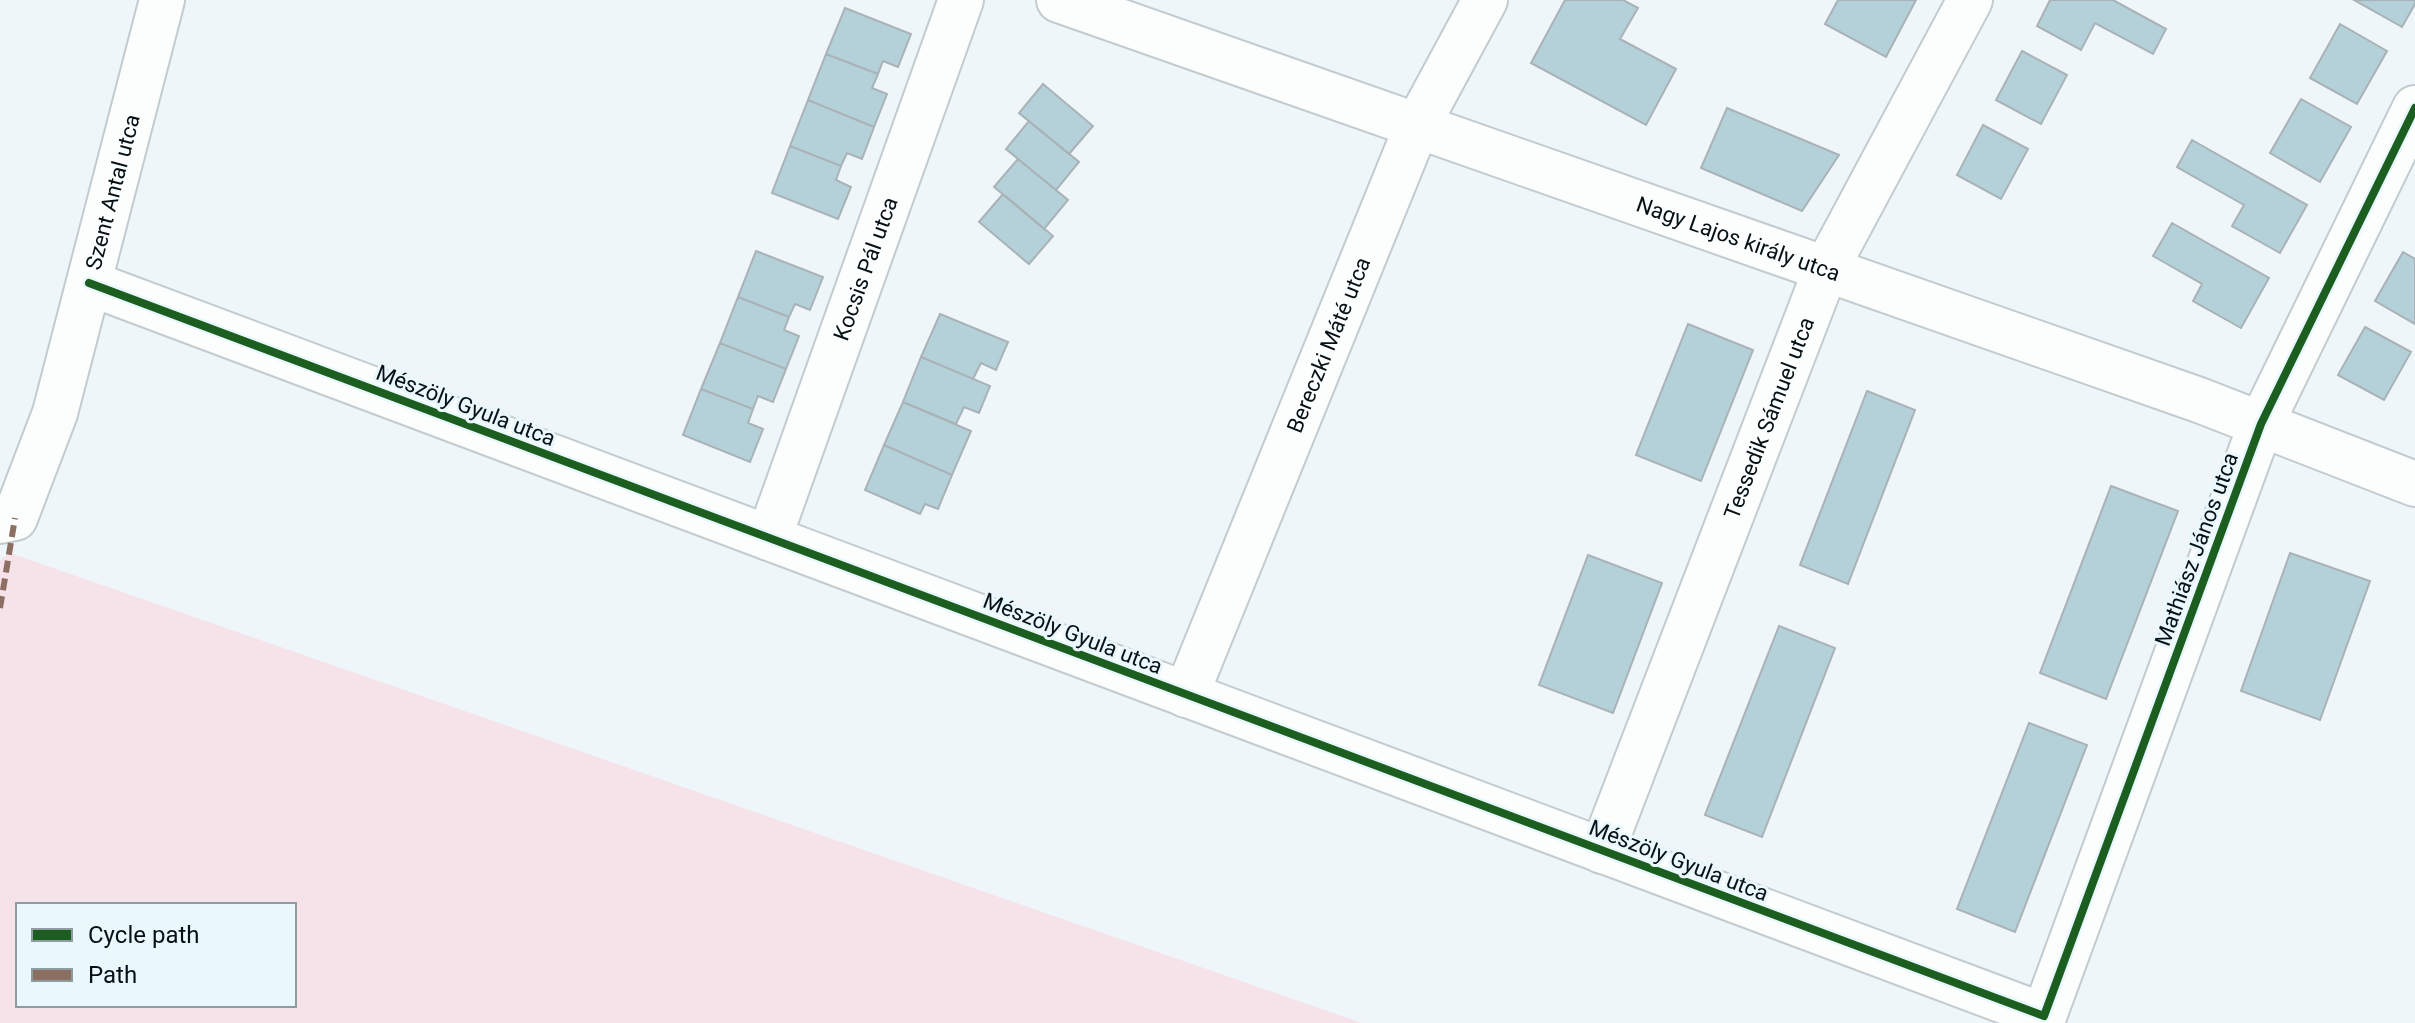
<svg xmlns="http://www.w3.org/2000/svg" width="2415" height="1023" font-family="Roboto,sans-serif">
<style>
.green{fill:#f6e3e9;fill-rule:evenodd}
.building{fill:#b4d1da;stroke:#a9b2b6;stroke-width:2}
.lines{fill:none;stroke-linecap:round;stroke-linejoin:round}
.minor-casing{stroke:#c2cccf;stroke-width:48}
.minor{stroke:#fcfefe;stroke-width:44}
.quiet{stroke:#8d6e63;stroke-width:6;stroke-dasharray:12 6;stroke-linecap:butt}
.cycleway-casing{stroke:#eaf8fd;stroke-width:13}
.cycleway{stroke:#1b5e20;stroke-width:8}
.labels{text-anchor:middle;stroke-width:6;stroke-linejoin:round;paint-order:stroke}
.street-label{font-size:22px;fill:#051115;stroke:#eaf8fd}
</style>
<rect width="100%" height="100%" fill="#eef6f9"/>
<path class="green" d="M10,553L1362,1023H0V560ZM294,905V1005H18V905Z"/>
<path class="building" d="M1565,0H1623L1638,8L1620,39L1676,69L1646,125L1531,63Z
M1838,0H1916L1886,57L1825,24Z
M2050,0H2113L2166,29L2153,54L2095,23L2081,50L2037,26Z
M2354,0H2415V4L2402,27Z
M845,8L911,34L898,67L883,61L878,74L826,54Z
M2340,24L2387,51L2357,104L2310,78Z
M2022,51L2067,75L2041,124L1996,100Z
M826,54L878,74L872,88L887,94L874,127L808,100Z
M1043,84L1093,126L1069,154L1019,113Z
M2301,99L2351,127L2320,182L2270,153Z
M808,100L874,127L862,159L847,153L841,166L790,146Z
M1727,108L1839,155L1802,211L1701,168Z
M1029,121L1079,162L1056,190L1006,149Z
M1983,125L2028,149L2001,199L1957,175Z
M2192,140L2307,205L2280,253L2232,226L2244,205L2177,167Z
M790,146L841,166L836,180L851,187L838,219L772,193Z
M1018,159L1068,200L1044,229L994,187Z
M1003,194L1053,236L1029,264L979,222Z
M2172,223L2269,278L2241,328L2193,301L2202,284L2153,256Z
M756,251L823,277L810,310L795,304L789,317L738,297Z
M2403,252L2415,259V324L2375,301Z
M738,297L789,317L784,330L799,336L786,369L720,343Z
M940,314L1008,342L996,370L981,363L973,379L921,357Z
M1688,324L1753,350L1701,481L1636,455Z
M2365,327L2411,352L2384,400L2338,375Z
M720,343L786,369L773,402L758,396L753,409L701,389Z
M921,357L990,386L979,413L964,407L956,424L903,402Z
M701,389L753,409L748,423L763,429L750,462L683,435Z
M1867,391L1915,410L1848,584L1800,565Z
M903,402L971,431L952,475L884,445Z
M884,445L952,475L938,509L925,504L920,514L865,490Z
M2111,486L2178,511L2106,699L2040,673Z
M2290,553L2370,581L2320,720L2241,691Z
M1588,555L1662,583L1613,713L1539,685Z
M1779,626L1835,648L1762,837L1705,815Z
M2029,723L2087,745L2015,932L1957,909Z"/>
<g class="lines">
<g class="minor-casing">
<g id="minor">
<path id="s1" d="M1059,0L2199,400L2415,484"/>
<path d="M89,283L2044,1016L2261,424L2415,108"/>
<path id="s2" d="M0,521L15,518L55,413L162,0"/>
<path id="s3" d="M769,538L961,0"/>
<path id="s4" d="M1186,695L1417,126L1485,0"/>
<path id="s5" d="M1602,851L1826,269L1970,0"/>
</g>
</g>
<use href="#minor" class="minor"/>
<path class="quiet" d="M0,608L15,518"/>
<g class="cycleway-casing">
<path id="cycleway" d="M89,283L2044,1016L2261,424L2415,108"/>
</g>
<use href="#cycleway" class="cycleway"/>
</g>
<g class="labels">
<g class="street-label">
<text dy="8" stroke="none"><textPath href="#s2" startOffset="356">Szent Antal utca</textPath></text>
<text dy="8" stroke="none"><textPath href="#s1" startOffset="720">Nagy Lajos király utca</textPath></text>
<text dy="8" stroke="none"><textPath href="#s3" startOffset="286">Kocsis Pál utca</textPath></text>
<text dy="8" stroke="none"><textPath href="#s4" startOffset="378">Bereczki Máté utca</textPath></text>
<text transform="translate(466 405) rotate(21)" y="8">Mészöly Gyula utca</text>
<text dy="8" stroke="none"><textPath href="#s5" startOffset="464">Tessedik Sámuel utca</textPath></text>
<text transform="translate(2196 549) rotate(-70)" y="8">Mathiász János utca</text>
<text transform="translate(1073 633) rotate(21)" y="8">Mészöly Gyula utca</text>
<text transform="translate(1679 860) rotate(21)" y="8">Mészöly Gyula utca</text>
</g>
</g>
<rect x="16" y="903" width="280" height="104" fill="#eaf8fd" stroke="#8e9ca0" stroke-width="2"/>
<rect x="32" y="929" width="40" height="12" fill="#1b5e20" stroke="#8e9ca0" stroke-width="2"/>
<text x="88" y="943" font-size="24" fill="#051115">Cycle path</text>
<rect x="32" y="969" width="40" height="12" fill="#8d6e63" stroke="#8e9ca0" stroke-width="2"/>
<text x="88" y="983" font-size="24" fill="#051115">Path</text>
</svg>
